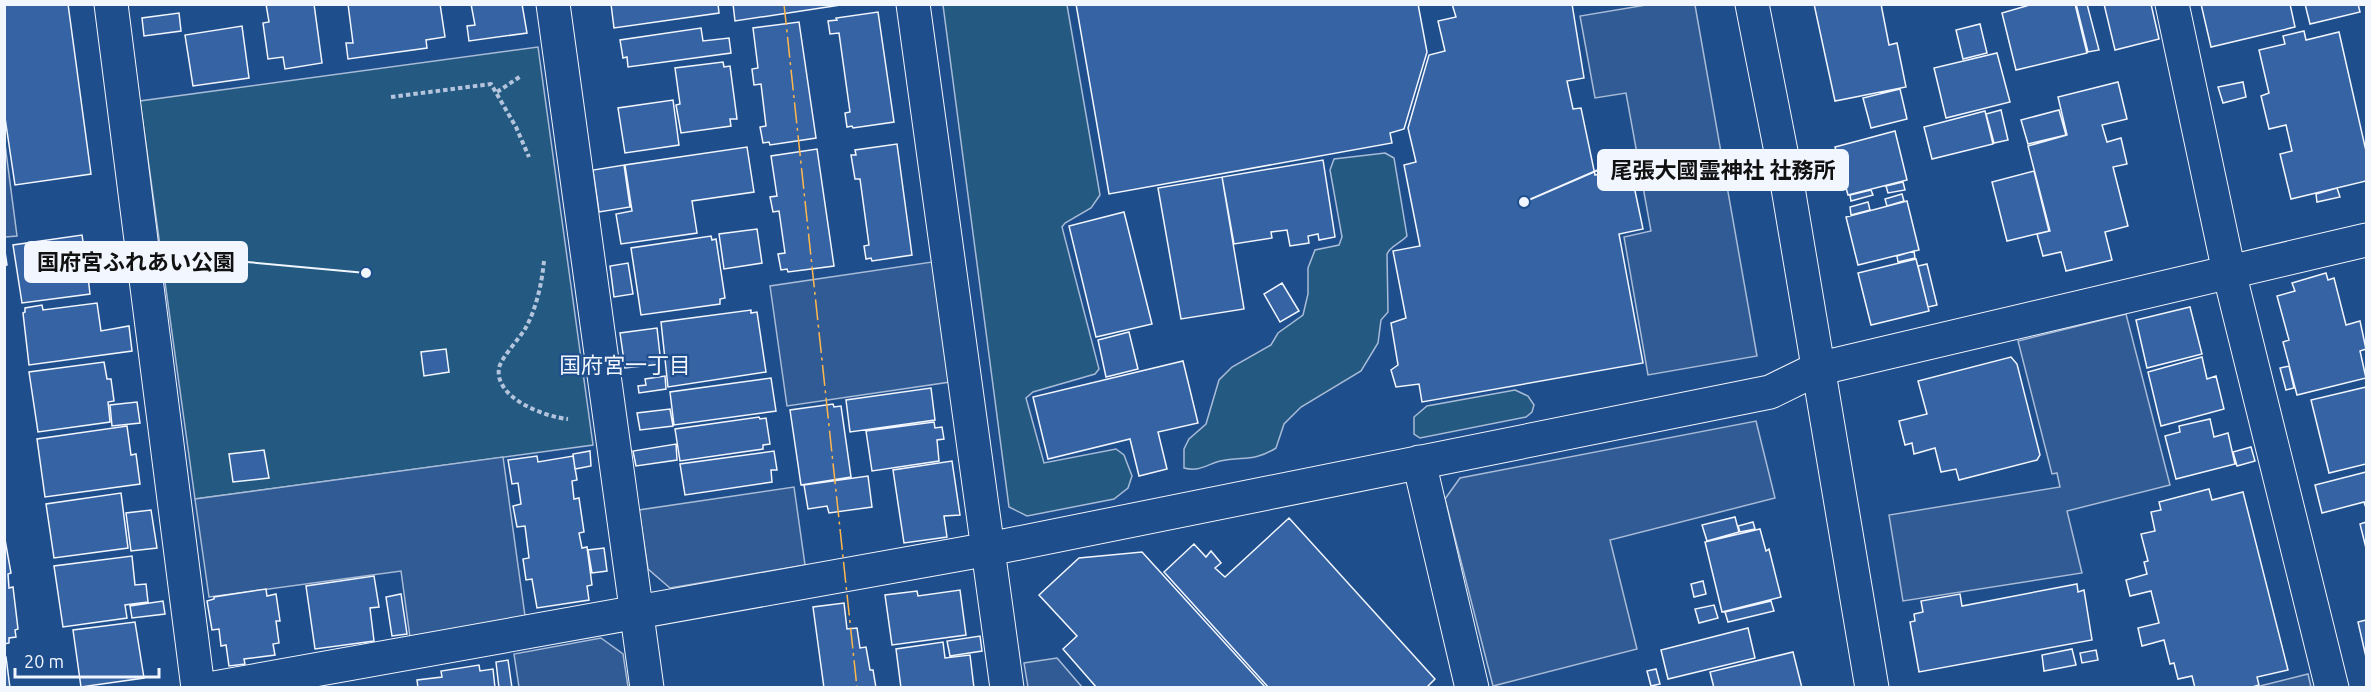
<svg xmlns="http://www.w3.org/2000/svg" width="2371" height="692" font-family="Ubuntu,'Noto Sans JP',sans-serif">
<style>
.green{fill:#245a82;stroke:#a8bbd7;stroke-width:1.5}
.parking{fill:#305b95;stroke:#a8bbd7;stroke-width:1.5}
.building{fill:#3563a3;stroke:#f2f6ff;stroke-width:1.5}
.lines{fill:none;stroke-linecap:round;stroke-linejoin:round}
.street-casing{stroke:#f2f6ff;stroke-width:35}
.secondary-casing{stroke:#f2f6ff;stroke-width:35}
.path{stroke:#b3c4dc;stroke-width:4;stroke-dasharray:4.5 3;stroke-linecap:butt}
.street{stroke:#1f4e8c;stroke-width:33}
.secondary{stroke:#1f4e8c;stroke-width:33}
.power{stroke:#ffb74d;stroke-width:1.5;stroke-dasharray:21 4.5 3 4.5;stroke-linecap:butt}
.labels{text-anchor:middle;stroke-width:4.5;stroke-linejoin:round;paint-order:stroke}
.neighbourhood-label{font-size:22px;fill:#f2f6ff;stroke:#1f4e8c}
.leader{fill:none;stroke:#f2f6ff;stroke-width:2}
.callout-dot{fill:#f2f6ff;stroke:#1f4e8c;stroke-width:2}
.callout{fill:#f2f6ff;stroke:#f2f6ff;stroke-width:2}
.callout-label{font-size:22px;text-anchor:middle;font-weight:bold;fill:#111}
</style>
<rect width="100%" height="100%" fill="#1f4e8c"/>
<path class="green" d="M943,5H1067L1100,195L1091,208L1065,223L1062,227L1099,369L1095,374L1033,392L1026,398L1044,463L1116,449L1124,455L1132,476L1128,488L1114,499L1027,516L1009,507Z
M538,47L593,445L195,499L140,101Z
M1385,153L1394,158L1407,236C1401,243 1390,246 1387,254L1388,312L1381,320L1378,343L1361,371L1301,407L1284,424L1276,448C1253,462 1244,456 1220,461C1206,465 1199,472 1184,468V449L1189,439L1206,424L1219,380L1232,367L1271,345L1278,333L1303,315L1308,294V268L1315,250L1339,245L1342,237L1330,170L1334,159Z
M1515,390L1528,396L1534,405L1532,412L1526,417L1420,438L1414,434V417L1427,406Z"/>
<path class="parking" d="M1646,5H1695L1757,356L1648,375L1624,237L1651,231L1626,93L1595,98L1580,16Z
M5,144L17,236L5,237H4Z
M932,262L950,382L787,406L770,286Z
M2126,314L2170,485L2067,511L2082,573L1903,601L1889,515L2060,487L2057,473L2052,474L2018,341Z
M1756,421L1775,498L1610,540L1637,649L1493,686L1445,499L1460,478Z
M503,457L525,616L410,637L401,571L209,597L195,499Z
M794,487L805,565L670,588L648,569L639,510Z
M601,638L623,654L628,687H519L514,654Z
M1057,658L1082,687H1028L1024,663Z
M2308,674L2311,687H2256Z"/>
<path class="building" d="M4,4H68L91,174L15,185L4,111Z
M266,4H314L322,63L285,69L283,57L268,59L263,23L269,22Z
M348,4H440L445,37L426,40L427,48L348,59L346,43H353Z
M471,4H522L527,33L469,41L467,26L475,25Z
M611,4H718L719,13L614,28Z
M733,4H847L735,21Z
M1076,4H1418L1427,52L1404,129L1390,133L1392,143L1109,194Z
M1452,4H1572L1584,78L1567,81L1573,109L1581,108L1595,175L1630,167L1643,229L1619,234L1643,363L1422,402L1419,384L1396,387L1391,370L1398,365L1391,323L1406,318L1393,251L1420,246L1404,165L1416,162L1408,128L1429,55L1445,51L1438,21L1456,17Z
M1814,4H1881L1889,45L1897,43L1906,87L1835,101Z
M2033,4H2075L2087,53L2016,70L2002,13Z
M2076,4H2087L2099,50L2088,52Z
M2104,4H2151L2159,39L2115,50Z
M2201,4H2290L2295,27L2211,47Z
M2305,4H2358L2360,12L2310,24Z
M878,12L894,122L853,128L852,126L847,127L845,113L850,112L839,33L830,34L828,21L837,20L836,18Z
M179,13L181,31L144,36L142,18Z
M799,22L816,138L770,145L769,142L763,143L760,127L766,126L761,84L754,85L752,69L758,68L753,28Z
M1980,24L1987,53L1963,59L1956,30Z
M242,26L249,78L193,86L185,35Z
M701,28L703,41L729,38L731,53L628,67L627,57L623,58L620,40Z
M2304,31L2306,40L2339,32L2366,151V181L2291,199L2280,154L2292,151L2286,125L2269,129L2261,96L2269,93L2259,50L2285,44L2283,36Z
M1997,53L2010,102L1946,118L1934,68Z
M723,62L724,67L730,66L737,119H730L731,126L681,133L676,105L680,104L675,68Z
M2118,82L2127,119L2102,125L2107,142L2121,138L2127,164L2113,167L2128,226L2105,232L2112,260L2066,271L2061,252L2043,256L2037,234L2050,231L2028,146L2067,135L2058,97Z
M2243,82L2246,97L2223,103L2218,87Z
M1900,89L1907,119L1871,128L1863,98Z
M673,100L679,145L625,153L618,108Z
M2001,110L2008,140L1994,143L1986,114Z
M2059,110L2066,135L2028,144L2021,120Z
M1985,111L1993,144L1932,159L1924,127Z
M1895,131L1907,180L1848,195L1835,147Z
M897,144L912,255L872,261L871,258L866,259L864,246L869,245L860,179H855L851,155H856L855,150Z
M747,147L754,192L692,201L697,233L621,244L616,214L632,211L625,165Z
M817,149L834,266L788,272L787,269L781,270L778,254L785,253L779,211L773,212L770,197L777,196L771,156Z
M1323,160L1335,237L1319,240L1318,234L1308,236L1309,243L1290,246L1287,230L1271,232L1272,238L1234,244L1222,177Z
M624,165L630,207L599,212L593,170Z
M2034,171L2049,231L2007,241L1992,182Z
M1222,177L1244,309L1181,319L1158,188Z
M1903,182L1905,190L1888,193L1886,186Z
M2337,188L2340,197L2317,202L2316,194Z
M1871,190L1873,195L1851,201L1850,195Z
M1902,194L1904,201L1887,206L1885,199Z
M1907,201L1919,250L1858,265L1846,217Z
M1868,202L1870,210L1851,215L1850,207Z
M1124,212L1152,324L1096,337L1069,226Z
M757,229L762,263L724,269L719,234Z
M82,235L84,248H89L91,267L87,268L90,294L22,303L13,245Z
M711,236L712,240L716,239L725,298L720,299V304L641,315L631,248Z
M4,245L7,265L4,266Z
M1914,251L1915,258L1898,262L1897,256Z
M1916,259L1929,311L1871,325L1858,273Z
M628,263L633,294L614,297L610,266Z
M1927,264L1937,305L1928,307L1918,266Z
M2326,273L2328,280L2334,278L2346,325L2360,321L2366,349L2360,351L2366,378L2297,395L2283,342L2289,340L2277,296L2295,291L2292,283Z
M1282,283L1299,311L1280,322L1264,294Z
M97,303L101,331L129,326L132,351L29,365L23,313L25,312V308L42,305L43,310Z
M2190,307L2202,354L2147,368L2136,320Z
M751,310V313L757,312L766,372L668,387L661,322Z
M657,328L661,364L625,368L620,333Z
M1129,332L1138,369L1106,377L1098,340Z
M446,349L449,372L424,376L421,352Z
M2011,357L2017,364L2040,455L2037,460L1959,480L1956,469L1941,472L1935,448L1914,454L1912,443L1905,445L1899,421L1927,414L1918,381Z
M2202,357L2207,379L2216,376L2224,409L2161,426L2148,372Z
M1183,361L1198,423L1158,432L1167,469L1139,476L1130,439L1048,459L1033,397Z
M104,362L107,379H111L114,401L108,402L110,422L38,432L29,372Z
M2289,366L2294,388L2286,390L2280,368Z
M665,376L666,389L639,393L638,386L646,385L645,379Z
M771,378L776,411L674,425L670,392Z
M2366,387V464L2329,473L2311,400Z
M931,388L935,420L850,432L846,400Z
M137,402L140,423L112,426L110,405Z
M833,404L834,407L841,406L851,477L801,485L790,410Z
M670,409L673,426L640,430L637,413Z
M759,417L760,419L766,418L770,444L763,445V449L680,461L675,429Z
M2210,419L2214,437L2228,433L2235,464L2176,479L2165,436L2180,432L2179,426Z
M934,422L935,428L942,427L944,439L937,440L939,461L872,471L866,431Z
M127,426L131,455L136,454L140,484L45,497L37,439Z
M676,444L677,460L636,466L633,451Z
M2251,447L2255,461L2237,466L2233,452Z
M264,450L269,478L233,482L229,454Z
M590,451L591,466L575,469L573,454Z
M774,451L777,470H771L772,482L685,495L680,464Z
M537,456L538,462L573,456L577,480L572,481L574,499L579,498L584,532L579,533L582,548L587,547L592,585L587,586L589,600L537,608L532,579L526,580L523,559L529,558L525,526L517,527L513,506L521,504L518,483L512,484L508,460Z
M952,461L960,515L944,516L947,537L904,543L893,470Z
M2366,472V508L2364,502L2322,513L2315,485Z
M868,476L872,507L829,513L827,506L808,509L804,485Z
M2209,489L2212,500L2243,492L2288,670L2257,677L2259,685L2249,688H2195L2192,676L2178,679L2174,663L2170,664L2164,640L2142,646L2138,628L2159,623L2151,591L2130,596L2126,580L2147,574L2144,562L2148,561L2141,534L2155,531L2151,512L2161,510L2159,502Z
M121,493L128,548L54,558L46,504Z
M151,510L157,548L131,551L126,513Z
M1735,517L1739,532L1707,541L1702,525Z
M1289,518L1435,679L1426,688H1269L1164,572L1194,544L1206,557L1211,551L1221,563L1215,568L1225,577Z
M1753,522L1755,529L1740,532L1738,526Z
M2366,522V548L2360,524Z
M1760,529L1766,551L1769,549L1781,597L1722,612L1705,542Z
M4,534L11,573L8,574L9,588L13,587L18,629L15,630L16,637L9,638V643L4,644Z
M604,548L607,571L592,573L588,550Z
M1142,552L1266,688H1097L1063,649L1077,636L1039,595L1079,558Z
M132,556L135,585L146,584L148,602L125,605L127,618L63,627L54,566Z
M374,576L379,607L370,608L374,641L315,649L306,586Z
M1703,581L1706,594L1694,597L1691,584Z
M2077,584L2078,592L2084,590L2092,640L1919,672L1910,622L1915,621L1914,614L1923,612L1921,601L1960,594L1962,606Z
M266,589L267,596L276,594L280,621H276L279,643L273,644L275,655L244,659L245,664L229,666L226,645L221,646L219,629L212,630L207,601L214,599V597Z
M960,590L966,635L892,645L885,595L917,591L918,596Z
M401,594L407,634L392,636L386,597Z
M163,601L165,614L132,618L130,606Z
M1771,601L1774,611L1728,622L1725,612Z
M844,603L847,629L857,628L860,648L866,647L870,670H873L876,688H824L813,607Z
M1714,605L1718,618L1699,623L1695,609Z
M2366,620V657L2358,622Z
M135,622L144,678L81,687L73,630Z
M1748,628L1755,658L1668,679L1661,650Z
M980,636L982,651L950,656L947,641Z
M943,642L945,658L970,655L974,688H901L896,649Z
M2072,649L2076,665L2044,671L2042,655Z
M2096,650L2098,660L2082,663L2080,653Z
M1793,652L1802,688H1714L1710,672Z
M4,657H6L10,688H4Z
M508,660L512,688H499L496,662Z
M479,665L480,671L493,669L495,688H418L417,680L442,677L441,671Z
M1656,669L1660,684L1651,686L1647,671Z"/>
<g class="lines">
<g class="street-casing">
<path id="street" d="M111,4L198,688
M553,4L647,688
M913,4L1007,688
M2172,4L2229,272L2332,688
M1419,462L1472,688
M214,688L989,549L1770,392L1817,369L2366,240"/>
</g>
<g class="secondary-casing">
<path id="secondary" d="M1752,4L1787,182L1872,688"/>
</g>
<path class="path" d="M497,92L521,76
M391,97L491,84L516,127L529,157
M544,261C542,283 536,310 525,329C519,339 501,358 499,368C494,398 545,417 568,419"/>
<use href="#street" class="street"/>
<use href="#secondary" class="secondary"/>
<path class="power" d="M784,4L857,688"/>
</g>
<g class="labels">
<g class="neighbourhood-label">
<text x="625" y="373">国府宮一丁目</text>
</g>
</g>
<path class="leader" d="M1524 202L1598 170M366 273L247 262"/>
<g class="callout-dot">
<circle cx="1524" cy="202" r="6"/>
<circle cx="366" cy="273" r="6"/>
</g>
<g class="callout">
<rect x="1598" y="150" width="250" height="40" rx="6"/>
<rect x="25" y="242" width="222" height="40" rx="6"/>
</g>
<g class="callout-label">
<text x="1723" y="178">尾張大國霊神社 社務所</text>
<text x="136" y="270">国府宮ふれあい公園</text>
</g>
<rect width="2371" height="692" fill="none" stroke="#f2f6ff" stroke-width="12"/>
<path d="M15 668v9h144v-9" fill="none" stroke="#f2f6ff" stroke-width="3"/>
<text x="24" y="668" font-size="18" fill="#f2f6ff" stroke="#1f4e8c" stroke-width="4.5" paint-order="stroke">20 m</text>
</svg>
